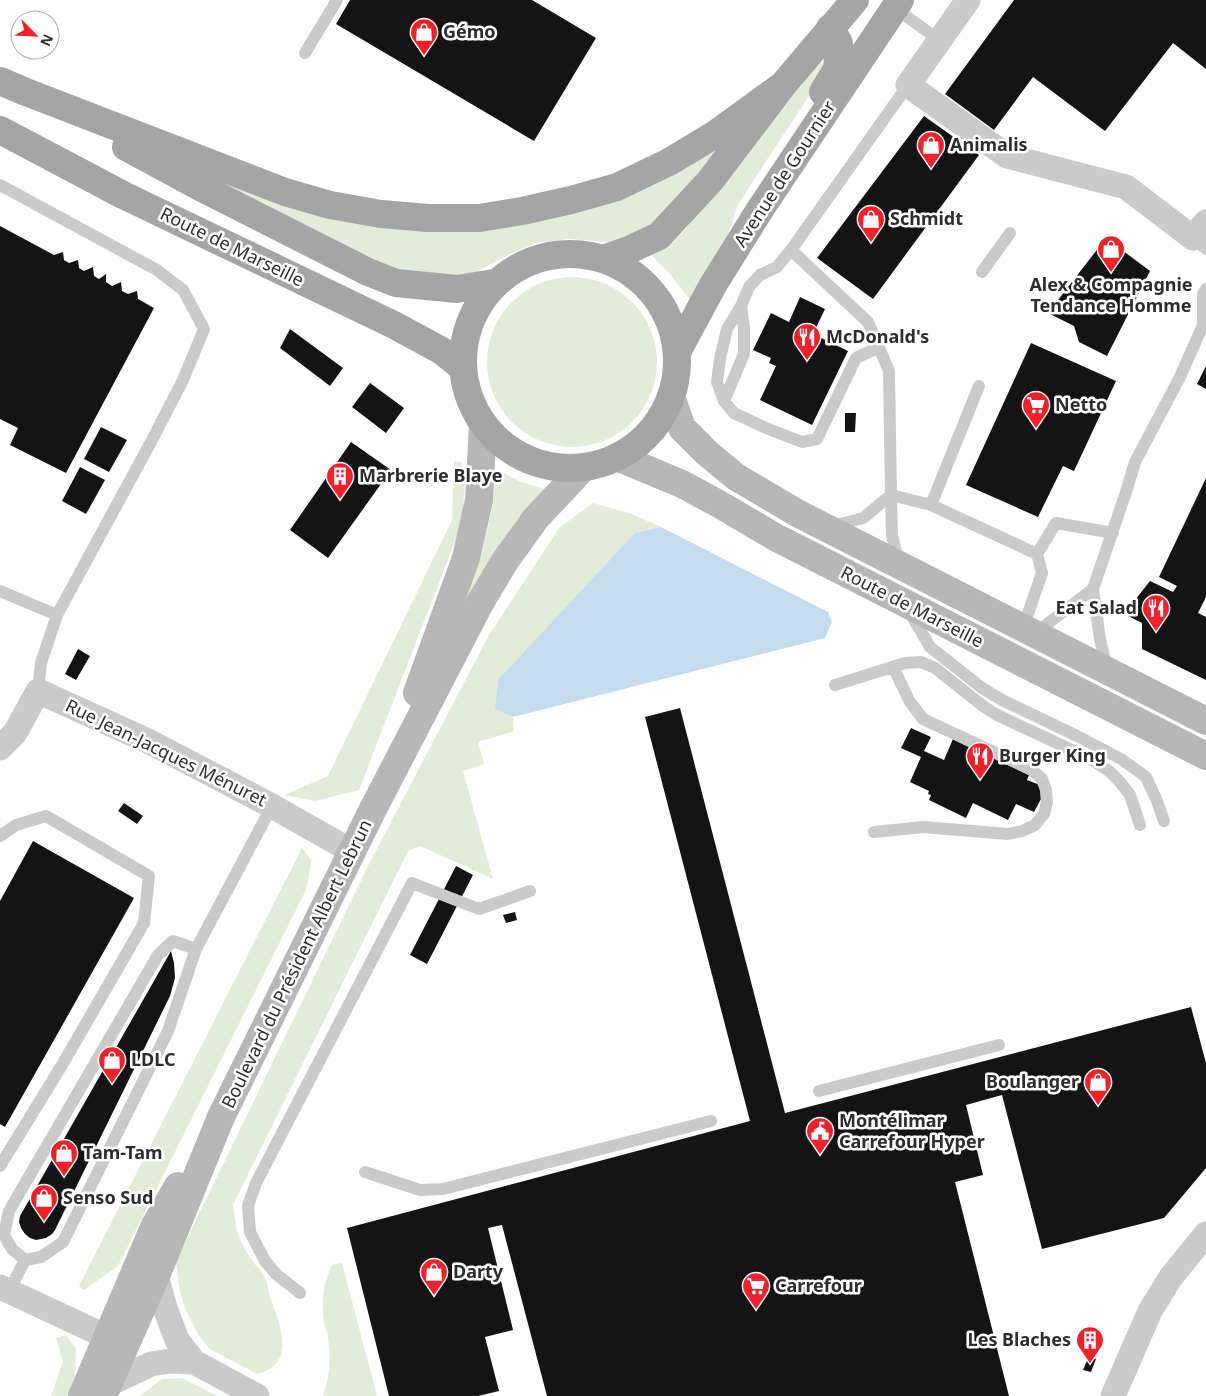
<svg xmlns="http://www.w3.org/2000/svg" width="1206" height="1396" font-family="'Noto Sans',sans-serif">
<style>
.green{fill:#e3ecd9}
.water{fill:#c3dcee}
.building{fill:#141414}
.lines{fill:none;stroke-linecap:round;stroke-linejoin:round}
.service{stroke:#cacaca;stroke-width:12}
.minor{stroke:#cacaca;stroke-width:25}
.secondary{stroke:#b7b7b7;stroke-width:28}
.primary{stroke:#a5a5a5;stroke-width:28}
.labels{text-anchor:middle;stroke-width:5;stroke-linejoin:round;paint-order:stroke}
.poi-label{font-size:18px;font-weight:bold;fill:#2d2d2d;stroke:#fff;text-anchor:start}
.street-label{font-size:18px;fill:#2d2d2d;stroke:#fff}
</style>
<rect width="100%" height="100%" fill="#fff"/>
<path class="green" d="M821,61L826,70L738,204L724,246L690,300L670,274L651,255L672,243L684,231Z
M732,141L667,219L620,243L569,239L536,243L502,258L471,275L433,280L390,269L181,166L351,221L627,196L682,170Z
M487 362a85 85 0 1 1 170 0a85 85 0 1 1-170 0Z
M454,461L462,462L465,481L462,523L359,790L315,801L284,795L328,776L452,520Z
M496,469L521,482L545,489L456,621L482,552L493,504Z
M593,503L632,514L661,527L635,533L495,709L513,717L514,731L478,742L484,764L463,771L493,879L420,846L408,851L233,1205C235,1216 235,1229 240,1239C243,1246 247,1253 251,1259C256,1266 261,1271 265,1278C268,1284 268,1291 270,1297C280,1325 298,1364 257,1374L210,1349L201,1339L188,1315L183,1302L179,1287L176,1261L369,864L489,635L559,528Z
M302,848L311,860L307,888L118,1266L84,1290L79,1286Z
M342,1263L377,1396H323C330,1377 331,1357 328,1338C328,1332 325,1328 324,1323C320,1303 324,1283 332,1265Z
M66,1335L76,1349L75,1374L68,1396H51L63,1361L56,1338Z
M182,1378L218,1396H140L162,1379Z"/>
<path class="water" d="M661,527L828,612L832,622L825,638L513,717L495,709L498,680L635,533Z"/>
<path class="building" d="M350,0H532L596,38L534,141L336,24Z
M1014,0H1206V69L1173,43L1105,131L1033,77L994,130L945,94Z
M924,116L979,155L873,299L817,258Z
M0,226L54,255L63,252L64,260L69,263L78,260L79,268L84,271L93,267L94,276L99,279L106,274V282L112,286L121,282L122,291L128,294L137,291L138,299L154,308L66,473L10,445L18,428L0,419Z
M1106,238L1150,271L1107,356L1079,342L1074,326L1048,313Z
M800,297L825,309L813,334L848,351L812,425L760,400L776,366L769,363L771,358L753,350L771,313L789,322Z
M290,329L343,368L330,386L280,348Z
M1031,343L1116,381L1074,471L1063,466L1038,517L966,485Z
M1206,366V389L1197,384Z
M370,383L404,408L386,433L352,407Z
M845,413H856L855,432H845Z
M101,427L127,440L109,472L84,459Z
M351,442L391,470L328,558L290,530Z
M80,467L105,480L86,514L62,501Z
M1206,478V597L1198,613L1206,617V680L1142,649V623L1124,614L1150,581L1173,592L1177,586L1159,577Z
M78,649L90,656L76,680L65,674Z
M680,708L785,1113L1191,1007L1206,1063V1168L1164,1218L1042,1249L1002,1095L966,1105L983,1175L955,1182L1009,1396H547L502,1225L488,1228L513,1330L485,1337L499,1391L478,1396H389L347,1228L750,1121L645,717Z
M911,728L931,737L924,751L944,760L953,739L1029,775L1027,780L1040,785L1041,799L1034,812L1016,804L1008,820L973,803L966,818L929,800L931,795L928,794L929,791L910,782L921,757L901,748Z
M124,803L143,816L137,824L118,811Z
M33,841L134,898L5,1127L0,1124V901Z
M456,866L473,875L427,964L410,955Z
M515,912L517,920L506,923L503,915Z
M171,951L174,963L175,978L170,996L55,1230L52,1234L46,1238L36,1240L30,1238L25,1234L21,1228L19,1222L20,1216Z
M1089,1356L1096,1359L1091,1372L1083,1370Z"/>
<g class="lines">
<path class="service" d="M895,8L939,40
M305,53L337,0
M0,185L157,270L183,290L204,329L183,380L152,440L57,615L41,663L38,691
M1193,238L1206,249
M791,250L777,267L760,275L749,287L741,306L744,328V354L724,401L734,413L766,428L802,442L817,439L856,358L879,347
M982,272L1010,233
M724,401L717,382L720,359L727,329L741,306
M891,495L931,505L1037,554L1042,573L1023,628
M931,505L979,386
M830,527L863,518L891,495
M1037,554L1056,523L1113,533
M899,563L892,536L891,495L889,371L868,322L791,250L908,85
M0,591L57,615
M909,611L930,647L982,688L1002,700L1075,735L1121,759L1146,777L1157,801L1164,821
M1034,634L1093,589
M1107,669L1100,639L1093,589L1127,489L1135,462L1180,377L1203,325V294L1206,289
M835,685L905,663L921,662L935,668L983,706L997,715L1089,758L1109,771L1120,782L1130,795L1140,825
M874,832L923,827L1008,834L1022,831L1035,825L1044,814L1047,802L1046,790L1042,779L1032,770L923,719L910,702L893,667
M0,836L16,825L46,816L149,876L144,923L62,1065L0,1166
M196,949L173,941L158,955L9,1211L4,1235L12,1249L25,1260L41,1257L63,1242L168,1031L196,949L272,806
M819,1091L999,1045
M365,1172L420,1190L443,1189L711,1121
M9,1291L25,1260
M300,1293L276,1274L265,1261L250,1232L248,1206L256,1183L412,883L479,909L530,891"/>
<path class="minor" d="M968,0L908,85L1007,156L1126,187L1193,238L1206,222
M0,748L15,733L38,691L150,742L272,806L353,852
M156,1276L165,1308L177,1340L194,1362L257,1396
M0,1287L107,1337
M109,1384L151,1364L171,1361L194,1362
M1113,1396L1150,1311L1171,1277L1206,1234"/>
<path class="secondary" d="M671,396L682,428L707,453L736,477L797,513L1206,721
M617,457L682,484L719,504L775,537L1206,756
M417,693L466,558L479,500L483,424
M82,1396L155,1225L178,1186
M103,1396L156,1276L221,1117L372,811L480,603L505,561L536,518L583,468"/>
<path class="primary" d="M0,81L26,92L285,192L330,205L381,214L428,218H479L522,211L571,200L617,187L669,162L714,135L783,85
M823,92L837,69L839,43L830,28
M0,130L123,195L394,325L442,351L462,367
M126,147L200,187L368,272L396,283L457,289L494,283
M463 361a107 107 0 1 1 214 0a107 107 0 1 1-214 0Z
M603,259L629,250L659,236L710,181L783,85L855,0
M677,352L713,285L761,208L900,0"/>
</g>
<defs>
<g id="shop-pin" transform="scale(1.4375)"><path d="M0 17L-7.5 6A9.5 9.5 0 1 1 7.5 6Z" fill="#f32029" stroke="#fff"/><path d="M-5-2.5h2.3a2.7 3.5 0 0 1 5.4 0H5L5.5 6h-11ZM-1.5-2.5h3a1.5 2.3 0 0 0-3 0Z" fill="#fff"/></g>
<g id="restaurant-pin" transform="scale(1.4375)"><path d="M0 17L-7.5 6A9.5 9.5 0 1 1 7.5 6Z" fill="#f32029" stroke="#fff"/><path d="M-5-6h1v4h1v-4h1v4h1v-4h1v5L-1.5 .5V6h-2V.5L-5-1ZM5-6V6H3V1.5H1.5Q1.5-4 5-6Z" fill="#fff"/></g>
<g id="supermarket-pin" transform="scale(1.4375)"><path d="M0 17L-7.5 6A9.5 9.5 0 1 1 7.5 6Z" fill="#f32029" stroke="#fff"/><path d="M-6-5.5h2.5l.6 2H6L4.5 2H-2.5L-4.4-4H-6ZM-1.5 3.2a1.3 1.3 0 1 0 .1 0ZM3 3.2a1.3 1.3 0 1 0 .1 0Z" fill="#fff"/></g>
<g id="building-pin" transform="scale(1.4375)"><path d="M0 17L-7.5 6A9.5 9.5 0 1 1 7.5 6Z" fill="#f32029" stroke="#fff"/><path d="M-4-6H4V6H1V3H-1V6H-4ZM-2.5-4.3h1.7v1.8h-1.7ZM.8-4.3h1.7v1.8H.8ZM-2.5-1h1.7V.8h-1.7ZM.8-1h1.7V.8H.8Z" fill="#fff"/></g>
<g id="civic-pin" transform="scale(1.4375)"><path d="M0 17L-7.5 6A9.5 9.5 0 1 1 7.5 6Z" fill="#f32029" stroke="#fff"/><path d="M-.6-6.5H3V-4.5H.6V-3L4-1V1h2V6H-6V1h2V-1L-.6-3ZM-1.2 2.5V6h2.4V2.5Z" fill="#fff"/></g>
</defs>
<g fill-rule="evenodd">
<use href="#shop-pin" x="424" y="32"/>
<use href="#shop-pin" x="931" y="145"/>
<use href="#shop-pin" x="871" y="219"/>
<use href="#shop-pin" x="1111" y="249"/>
<use href="#restaurant-pin" x="807" y="337"/>
<use href="#supermarket-pin" x="1036" y="405"/>
<use href="#building-pin" x="340" y="476"/>
<use href="#restaurant-pin" x="1156" y="608"/>
<use href="#restaurant-pin" x="980" y="756"/>
<use href="#shop-pin" x="112" y="1060"/>
<use href="#shop-pin" x="1098" y="1082"/>
<use href="#civic-pin" x="820" y="1131"/>
<use href="#shop-pin" x="64" y="1153"/>
<use href="#shop-pin" x="44" y="1198"/>
<use href="#shop-pin" x="434" y="1272"/>
<use href="#supermarket-pin" x="756" y="1286"/>
<use href="#building-pin" x="1090" y="1340"/>
</g>
<g class="labels">
<g class="poi-label">
<text x="443" y="38">Gémo</text>
<text x="950" y="151">Animalis</text>
<text x="890" y="225">Schmidt</text>
<text x="1111" y="291" text-anchor="middle">Alex &amp; Compagnie<tspan x="1111" dy="21">Tendance Homme</tspan></text>
<text x="826" y="343">McDonald's</text>
<text x="1055" y="411">Netto</text>
<text x="359" y="482">Marbrerie Blaye</text>
<text x="1137" y="614" text-anchor="end">Eat Salad</text>
<text x="999" y="762">Burger King</text>
<text x="131" y="1066">LDLC</text>
<text x="1079" y="1088" text-anchor="end">Boulanger</text>
<text x="839" y="1127">Montélimar<tspan x="839" dy="21">Carrefour Hyper</tspan></text>
<text x="83" y="1159">Tam-Tam</text>
<text x="63" y="1204">Senso Sud</text>
<text x="453" y="1278">Darty</text>
<text x="775" y="1292">Carrefour</text>
<text x="1071" y="1346" text-anchor="end">Les Blaches</text>
</g>
<g class="street-label">
<text transform="translate(785 174) rotate(-57)" y="6">Avenue de Gournier</text>
<text transform="translate(232 247) rotate(26)" y="6">Route de Marseille</text>
<text transform="translate(912 607) rotate(27)" y="6">Route de Marseille</text>
<text transform="translate(166 753) rotate(26)" y="6">Rue Jean-Jacques Ménuret</text>
<text transform="translate(297 964) rotate(-64)" y="6">Boulevard du Président Albert Lebrun</text>
</g>
</g>
<g transform="translate(35 35) rotate(114)"><circle r="24" fill="#ffffff" stroke="#ababab"/>
<path d="M0-4L9 19L0 12L-9 19Z" fill="#f32029"/>
<text y="-8" font-size="14" font-weight="bold" text-anchor="middle" fill="#2d2d2d">N</text>
</g>
</svg>
